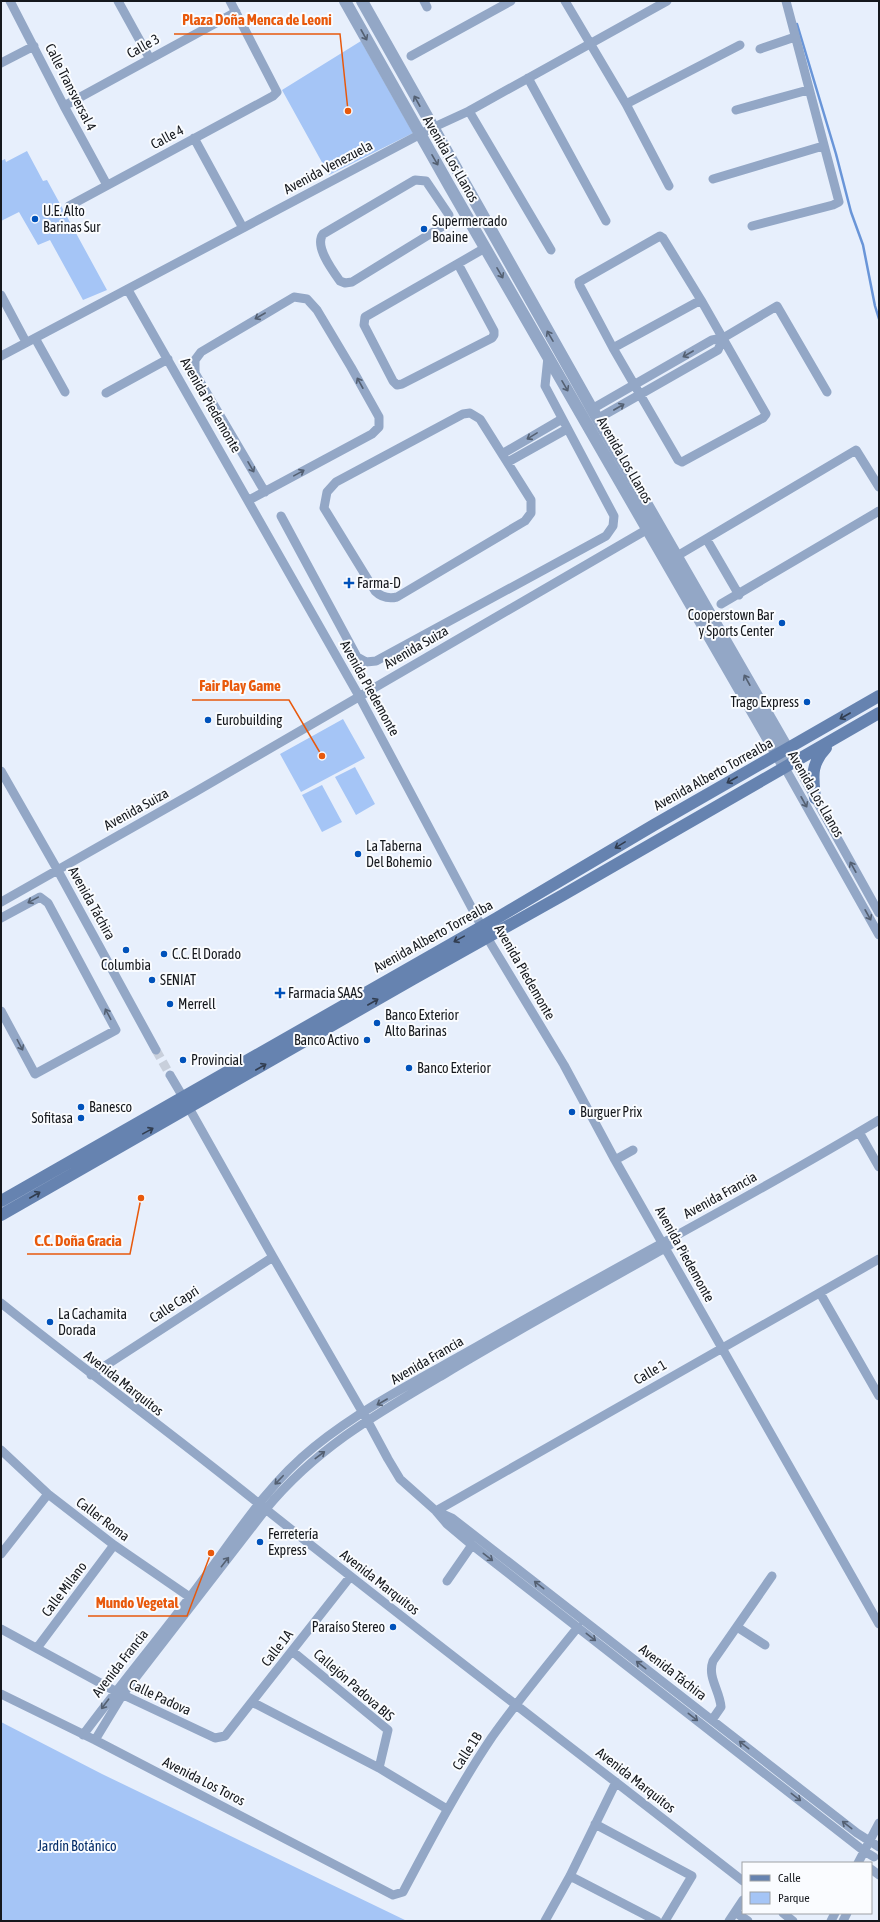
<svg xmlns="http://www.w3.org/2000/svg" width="880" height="1922" font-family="'Asap Condensed',sans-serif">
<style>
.green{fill:#a5c5f6}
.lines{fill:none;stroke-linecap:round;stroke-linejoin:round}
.stream{stroke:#6995d8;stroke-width:2.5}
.minor-tunnel{stroke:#c8cfdb;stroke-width:9;stroke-dasharray:9 4.5;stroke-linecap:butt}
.minor{stroke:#93a7c6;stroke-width:9}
.tertiary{stroke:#93a7c6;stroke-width:12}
.secondary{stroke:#6683b0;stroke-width:12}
.oneway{stroke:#546072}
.oneway2{stroke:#313d50}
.poi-dot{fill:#0052bb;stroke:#fafcff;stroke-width:1.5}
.labels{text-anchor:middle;stroke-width:4;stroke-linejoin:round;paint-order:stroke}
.street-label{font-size:14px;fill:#15181d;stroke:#fafcff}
.poi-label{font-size:14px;fill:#15181d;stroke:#fafcff;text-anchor:start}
.park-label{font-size:14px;fill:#042d69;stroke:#fafcff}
.leader{fill:none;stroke:#e8590c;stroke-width:1.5}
.callout-dot{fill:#e8590c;stroke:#fafcff;stroke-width:1.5}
.callout-label{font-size:15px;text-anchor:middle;font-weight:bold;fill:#e8590c;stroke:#fafcff;stroke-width:4;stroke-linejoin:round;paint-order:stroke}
</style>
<rect width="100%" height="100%" fill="#e7effc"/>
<path class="green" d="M361,41L413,133L329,175L282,90Z
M27,151L43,181L47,180L107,290L83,300L50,240L38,245L19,212L1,221V161L5,159L6,162Z
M343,719L365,758L301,792L280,754Z
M355,767L375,804L356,815L335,777Z
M322,785L342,822L322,832L302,795Z
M1,1722L102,1774L407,1921H1Z"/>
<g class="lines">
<path class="stream" d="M797,24L836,154L851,212L863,245L875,306L879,319"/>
<path class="minor-tunnel" d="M156,1050L170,1075"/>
<path class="minor" d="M10,1L64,106L107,185
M118,1L150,59
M424,1L427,7
M565,1L626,104L669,186
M760,49L795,37
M411,56L511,1
M1,63L34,46
M528,78L606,221
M626,104L740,45
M64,106L236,12
M736,110L808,90
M469,111L551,250
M194,138L243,228
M713,179L823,146
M415,180L426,181L449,215L448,223L352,282L345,283L340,281C332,270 314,246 323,234Z
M69,206L273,96L277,92L230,1
M752,226L833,205L839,202L786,1
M660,236L663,238L701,300L766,414L763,418L682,462L678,460L613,348L580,286L579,282Z
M458,264L494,331V335L492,338L402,384L397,385L393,381L364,325L365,317L485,248
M128,290L359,696L491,944L564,1065L615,1160L879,1624
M1,295L26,342
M35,338L65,392
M613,348L701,300
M1,356L432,128L469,111L667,1
M106,393L168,359
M592,409L712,340L723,338L777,306L827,392
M470,413L480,419L531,500V513L525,521L397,597C388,599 381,597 375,591L324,508L327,492L336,482L463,414Z
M597,419L718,350L723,338
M502,454L562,419
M508,462L567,429
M249,500L372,434L379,427V417L351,367L317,310L307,299L294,297L201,352L195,360V373L265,492
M281,516L357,657L366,662L376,661L606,536L613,526L614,516L545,386L548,357
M707,540L739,595
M677,556L856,450L879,487
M721,604L879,511
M795,762L879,913
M785,768L879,935
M1,771L57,869L156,1050
M1,902L195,792L653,526
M1,918L40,897L48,903L116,1030L35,1074L1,1011
M170,1075L183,1097
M189,1108L273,1257L367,1420L388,1459L400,1479L436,1511L879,1259
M859,1132L879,1167
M615,1160L633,1150
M820,1293L879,1396
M1,1303C86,1371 174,1435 258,1503C418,1631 582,1755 743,1881
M91,1375L273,1257
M1,1450L48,1494L114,1545L194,1600
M1,1554L48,1494
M447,1581L472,1545
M737,1627L765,1645
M1,1629L115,1691L215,1738L225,1736L350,1577
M37,1648L114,1545
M292,1651L388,1730L379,1768
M1,1694L95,1740L393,1895L403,1892C431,1839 459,1786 492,1737C519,1699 549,1663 578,1627
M252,1702L379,1768L447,1809
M712,1720L721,1707C720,1691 707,1677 713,1661L772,1576
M83,1735C118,1688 155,1643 190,1597C230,1545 263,1488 314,1447C366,1405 428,1375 485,1342C615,1267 750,1198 879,1120
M95,1740L123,1694L266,1509C317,1447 378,1413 446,1373C519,1329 595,1288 670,1245
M595,1824L692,1876L665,1921
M874,1857L864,1851L472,1545L447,1524L436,1511L452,1518L857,1833L879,1847
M858,1863L879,1823
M871,1869L879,1875
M570,1876L657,1921
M735,1912L748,1921
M783,1913L793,1921
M545,1921L570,1876L616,1782
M729,1921L743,1900
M831,1921L835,1913
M843,1921L847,1913"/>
<path class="tertiary" d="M345,1L450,187L785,768
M362,1L592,409L795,762"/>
<path class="secondary" d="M815,798C813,777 810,765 826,748
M1,1201L497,918L654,825L879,696
M1,1215L413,979L563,895L879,713"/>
</g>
<defs><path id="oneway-shaft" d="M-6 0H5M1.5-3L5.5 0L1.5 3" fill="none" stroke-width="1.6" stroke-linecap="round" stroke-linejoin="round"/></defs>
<g class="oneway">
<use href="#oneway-shaft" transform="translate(364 35) rotate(61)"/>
<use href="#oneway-shaft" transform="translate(417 101) rotate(-119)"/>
<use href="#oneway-shaft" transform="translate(435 160) rotate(60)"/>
<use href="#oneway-shaft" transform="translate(500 273) rotate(60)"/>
<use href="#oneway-shaft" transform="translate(260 316) rotate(150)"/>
<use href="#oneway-shaft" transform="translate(550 336) rotate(-120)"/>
<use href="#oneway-shaft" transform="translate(688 354) rotate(150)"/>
<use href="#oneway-shaft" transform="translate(360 383) rotate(-119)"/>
<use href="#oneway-shaft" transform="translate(565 386) rotate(60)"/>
<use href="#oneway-shaft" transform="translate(619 407) rotate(-30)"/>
<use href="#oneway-shaft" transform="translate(532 436) rotate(149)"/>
<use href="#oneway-shaft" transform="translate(251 467) rotate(60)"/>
<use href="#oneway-shaft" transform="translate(299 473) rotate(-29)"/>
<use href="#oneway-shaft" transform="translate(747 680) rotate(-119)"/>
<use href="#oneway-shaft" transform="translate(804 802) rotate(61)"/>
<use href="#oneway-shaft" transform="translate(853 867) rotate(-119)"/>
<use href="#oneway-shaft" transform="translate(33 900) rotate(151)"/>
<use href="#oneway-shaft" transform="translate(868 915) rotate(61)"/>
<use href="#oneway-shaft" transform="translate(108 1014) rotate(-118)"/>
<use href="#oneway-shaft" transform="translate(20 1045) rotate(62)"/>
<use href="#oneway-shaft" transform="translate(382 1402) rotate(150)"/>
<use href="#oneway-shaft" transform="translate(320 1455) rotate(-37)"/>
<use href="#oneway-shaft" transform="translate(279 1480) rotate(134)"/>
<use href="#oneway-shaft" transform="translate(488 1557) rotate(38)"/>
<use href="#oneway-shaft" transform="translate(225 1562) rotate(-52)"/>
<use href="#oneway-shaft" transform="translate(539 1585) rotate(-142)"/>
<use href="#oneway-shaft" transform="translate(591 1637) rotate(38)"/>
<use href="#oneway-shaft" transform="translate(641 1665) rotate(-142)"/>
<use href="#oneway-shaft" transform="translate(105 1704) rotate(127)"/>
<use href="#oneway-shaft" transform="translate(693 1717) rotate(38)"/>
<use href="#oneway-shaft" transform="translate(744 1745) rotate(-142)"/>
<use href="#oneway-shaft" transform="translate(796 1797) rotate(38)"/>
<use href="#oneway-shaft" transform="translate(847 1825) rotate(-142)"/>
</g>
<g class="oneway2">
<use href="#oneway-shaft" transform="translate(845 716) rotate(150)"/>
<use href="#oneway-shaft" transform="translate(732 780) rotate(150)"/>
<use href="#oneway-shaft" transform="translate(620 845) rotate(149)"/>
<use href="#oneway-shaft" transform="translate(459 939) rotate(151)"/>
<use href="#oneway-shaft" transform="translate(373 1002) rotate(-30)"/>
<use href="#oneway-shaft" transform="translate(261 1067) rotate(-30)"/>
<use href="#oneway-shaft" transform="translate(148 1131) rotate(-29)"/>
<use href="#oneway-shaft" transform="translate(35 1195) rotate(-30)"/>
</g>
<g class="poi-dot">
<circle cx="35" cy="219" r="4"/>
<circle cx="424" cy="229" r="4"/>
<path d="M347 577h4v4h4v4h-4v4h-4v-4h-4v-4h4z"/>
<circle cx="782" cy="623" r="4"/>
<circle cx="807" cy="702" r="4"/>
<circle cx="208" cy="720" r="4"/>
<circle cx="358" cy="854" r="4"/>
<circle cx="126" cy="950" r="4"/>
<circle cx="164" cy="954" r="4"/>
<circle cx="152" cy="980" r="4"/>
<path d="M278 987h4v4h4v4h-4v4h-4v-4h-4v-4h4z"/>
<circle cx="170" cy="1004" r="4"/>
<circle cx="377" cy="1023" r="4"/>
<circle cx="367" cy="1040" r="4"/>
<circle cx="183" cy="1060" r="4"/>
<circle cx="409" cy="1068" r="4"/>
<circle cx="81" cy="1107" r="4"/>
<circle cx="572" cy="1112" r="4"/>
<circle cx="81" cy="1118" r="4"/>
<circle cx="50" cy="1322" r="4"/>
<circle cx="260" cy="1542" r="4"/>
<circle cx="393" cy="1627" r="4"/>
</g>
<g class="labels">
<g class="street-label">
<text transform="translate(143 46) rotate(-29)" y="5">Calle 3</text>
<text transform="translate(71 87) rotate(63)" y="5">Calle Transversal 4</text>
<text transform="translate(167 137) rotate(-28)" y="5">Calle 4</text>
<text transform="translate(451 159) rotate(60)" y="5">Avenida Los Llanos</text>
<text transform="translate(328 167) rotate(-28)" y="5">Avenida Venezuela</text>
<text transform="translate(211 405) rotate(60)" y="5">Avenida Piedemonte</text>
<text transform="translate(625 460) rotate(60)" y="5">Avenida Los Llanos</text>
<text transform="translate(416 647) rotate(-30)" y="5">Avenida Suiza</text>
<text transform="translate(370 688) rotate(61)" y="5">Avenida Piedemonte</text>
<text transform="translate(713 774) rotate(-29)" y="5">Avenida Alberto Torrealba</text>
<text transform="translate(816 794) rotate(60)" y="5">Avenida Los Llanos</text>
<text transform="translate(136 809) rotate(-29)" y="5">Avenida Suiza</text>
<text transform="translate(92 903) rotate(61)" y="5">Avenida Táchira</text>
<text transform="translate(433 936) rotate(-29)" y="5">Avenida Alberto Torrealba</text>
<text transform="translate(525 972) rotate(60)" y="5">Avenida Piedemonte</text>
<text transform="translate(720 1195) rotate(-29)" y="5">Avenida Francia</text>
<text transform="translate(685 1254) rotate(61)" y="5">Avenida Piedemonte</text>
<text transform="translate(174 1304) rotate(-33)" y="5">Calle Capri</text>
<text transform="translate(427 1360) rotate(-30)" y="5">Avenida Francia</text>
<text transform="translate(650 1372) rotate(-30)" y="5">Calle 1</text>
<text transform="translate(124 1383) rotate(38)" y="5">Avenida Marquitos</text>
<text transform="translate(103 1519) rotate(37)" y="5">Caller Roma</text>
<text transform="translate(380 1582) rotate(38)" y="5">Avenida Marquitos</text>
<text transform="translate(64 1589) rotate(-53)" y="5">Calle Milano</text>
<text transform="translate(277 1648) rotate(-52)" y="5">Calle 1A</text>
<text transform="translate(120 1663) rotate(-52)" y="5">Avenida Francia</text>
<text transform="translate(673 1672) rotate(38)" y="5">Avenida Táchira</text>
<text transform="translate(354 1685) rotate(41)" y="5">Callejón Padova BIS</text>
<text transform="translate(160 1697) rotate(25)" y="5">Calle Padova</text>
<text transform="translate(467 1751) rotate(-57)" y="5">Calle 1B</text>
<text transform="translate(636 1780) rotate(38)" y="5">Avenida Marquitos</text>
<text transform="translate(204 1781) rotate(27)" y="5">Avenida Los Toros</text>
</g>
<g class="poi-label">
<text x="43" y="216">U.E. Alto<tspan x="43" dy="16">Barinas Sur</tspan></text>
<text x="432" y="226">Supermercado<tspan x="432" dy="16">Boaine</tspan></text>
<text x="357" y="588">Farma-D</text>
<text x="774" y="620" text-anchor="end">Cooperstown Bar<tspan x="774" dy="16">y Sports Center</tspan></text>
<text x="799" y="707" text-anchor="end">Trago Express</text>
<text x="216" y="725">Eurobuilding</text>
<text x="366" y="851">La Taberna<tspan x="366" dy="16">Del Bohemio</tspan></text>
<text x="172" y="959">C.C. El Dorado</text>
<text x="126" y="970" text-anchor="middle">Columbia</text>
<text x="160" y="985">SENIAT</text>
<text x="288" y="998">Farmacia SAAS</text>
<text x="178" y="1009">Merrell</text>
<text x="385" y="1020">Banco Exterior<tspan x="385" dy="16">Alto Barinas</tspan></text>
<text x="359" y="1045" text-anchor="end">Banco Activo</text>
<text x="191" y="1065">Provincial</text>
<text x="417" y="1073">Banco Exterior</text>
<text x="89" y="1112">Banesco</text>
<text x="580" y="1117">Burguer Prix</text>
<text x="73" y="1123" text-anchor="end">Sofitasa</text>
<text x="58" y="1319">La Cachamita<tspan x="58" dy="16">Dorada</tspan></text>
<text x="268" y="1539">Ferretería<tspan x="268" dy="16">Express</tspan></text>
<text x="385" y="1632" text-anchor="end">Paraíso Stereo</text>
</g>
<g class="park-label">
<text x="77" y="1851">Jardín Botánico</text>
</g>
</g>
<path class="leader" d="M348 111L340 34H174M322 756L289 700H192M141 1198L130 1254H27M211 1553L187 1616H88"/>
<g class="callout-dot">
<circle cx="348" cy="111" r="4"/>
<circle cx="322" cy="756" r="4"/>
<circle cx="141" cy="1198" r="4"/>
<circle cx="211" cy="1553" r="4"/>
</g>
<g class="callout-label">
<text x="257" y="25">Plaza Doña Menca de Leoni</text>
<text x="240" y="691">Fair Play Game</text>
<text x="78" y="1246">C.C. Doña Gracia</text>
<text x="137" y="1608">Mundo Vegetal</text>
</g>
<rect width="880" height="1922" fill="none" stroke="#15181d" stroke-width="4"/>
<rect x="742" y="1862" width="130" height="52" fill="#fafcff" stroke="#9ea1a5"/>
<rect x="750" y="1875" width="20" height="6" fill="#6683b0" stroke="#9ea1a5"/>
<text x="778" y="1882" font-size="12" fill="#15181d">Calle</text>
<rect x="750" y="1892" width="20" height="12" fill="#a5c5f6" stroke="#9ea1a5"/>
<text x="778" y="1902" font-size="12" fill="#15181d">Parque</text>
</svg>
